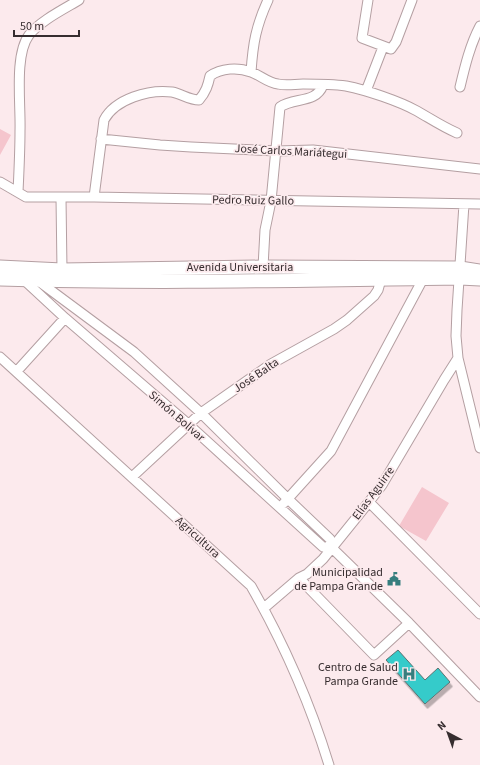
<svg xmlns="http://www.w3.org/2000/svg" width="480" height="765" font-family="'Source Sans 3',sans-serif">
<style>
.green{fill:#f5c5cd}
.building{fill:#35cbca;stroke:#5c7170;filter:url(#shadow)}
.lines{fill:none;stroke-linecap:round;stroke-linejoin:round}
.minor-casing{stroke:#b49fa2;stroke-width:11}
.secondary-casing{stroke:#b49fa2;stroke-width:15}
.minor{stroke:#fff;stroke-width:9}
.secondary{stroke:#fff;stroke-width:13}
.labels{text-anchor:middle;stroke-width:3.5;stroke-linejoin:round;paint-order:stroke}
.street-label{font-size:12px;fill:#362d2f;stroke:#fceaed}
.poi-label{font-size:12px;fill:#362d2f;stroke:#fceaed;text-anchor:end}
</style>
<defs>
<filter id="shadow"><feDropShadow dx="2.5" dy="4.5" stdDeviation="0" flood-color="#0004"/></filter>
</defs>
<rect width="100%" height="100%" fill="#fceaed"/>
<path class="green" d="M0,129L11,135L0,155Z
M422,487L449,503L426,541L399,526Z"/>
<path class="building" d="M398,650L425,680L438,668L450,682L425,704L386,660Z"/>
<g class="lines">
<g class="minor-casing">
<path id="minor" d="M368,0L362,38L391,49L396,42L412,0
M251,72C253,43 256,26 268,0
M460,87C465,66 470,45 480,26
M366,91L383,47
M101,139L160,145L191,147L277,151L313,150L480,169
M0,182L26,197H94L480,204
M18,192C19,171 20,151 20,131C21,105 14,55 29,35C40,21 64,9 79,0
M94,197L104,120C115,99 149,89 172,92C182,94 189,100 199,100C206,92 208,85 210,76C221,68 238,67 251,72C260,75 268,83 278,84C287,86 295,84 303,84C317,84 332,84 346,86C366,90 399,101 417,111C431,119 443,127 457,133
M61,198L62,270
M464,204L457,310L456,336L458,358L480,448
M263,267L265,230L271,201L280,107C294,97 316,104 323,85
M24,280L65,318L188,424L323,547H331
M37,280L134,352L201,413L288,499L330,539L331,547L409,623L480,697
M0,357L251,586C283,642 310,703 329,765
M17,371L65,318
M132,477L201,413L271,364L334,329L347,320L374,296L378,290L381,279
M369,502L480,614
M284,503L331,451L423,279
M299,578L374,655L409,623
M264,608L299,578L307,574L323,559L369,502L382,485L444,380L458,358"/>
</g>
<g class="secondary-casing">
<path id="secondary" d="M0,267L62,270L263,267L460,268L480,271
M0,279C153,284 306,280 460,278L480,279"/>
</g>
<use href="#minor" class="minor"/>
<use href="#secondary" class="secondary"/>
</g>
<defs>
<g id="civic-bare" transform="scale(1.08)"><path d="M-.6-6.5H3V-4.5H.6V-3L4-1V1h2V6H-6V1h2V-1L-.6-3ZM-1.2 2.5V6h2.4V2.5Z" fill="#367e7e" stroke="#fceaed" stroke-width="2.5" paint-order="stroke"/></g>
<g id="hospital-bare" transform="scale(1.08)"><path d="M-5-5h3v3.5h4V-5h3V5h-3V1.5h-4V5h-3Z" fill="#367e7e" stroke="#fceaed" stroke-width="2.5" paint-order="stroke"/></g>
</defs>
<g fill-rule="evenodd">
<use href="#civic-bare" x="394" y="579"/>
<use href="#hospital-bare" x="409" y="674"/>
</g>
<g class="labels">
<g class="street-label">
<text transform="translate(291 151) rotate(3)" y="4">José Carlos Mariátegui</text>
<text transform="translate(253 200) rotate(1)" y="4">Pedro Ruiz Gallo</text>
<text x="240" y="271">Avenida Universitaria</text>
<text transform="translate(256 375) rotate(-34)" y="4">José Balta</text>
<text transform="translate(177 416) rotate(41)" y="4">Simón Bolívar</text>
<text transform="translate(373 493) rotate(-54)" y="4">Elías Aguirre</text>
<text transform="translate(198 537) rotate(42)" y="4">Agricultura</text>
</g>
<g class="poi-label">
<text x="383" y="576">Municipalidad<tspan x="383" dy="14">de Pampa Grande</tspan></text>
<text x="398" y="671">Centro de Salud<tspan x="398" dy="14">Pampa Grande</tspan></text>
</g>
</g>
<g transform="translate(448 733) rotate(319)" stroke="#fceaed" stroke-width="3" paint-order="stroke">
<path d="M0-3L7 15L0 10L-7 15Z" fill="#362d2f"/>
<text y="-6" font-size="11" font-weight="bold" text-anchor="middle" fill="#362d2f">N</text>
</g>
<path d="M14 30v6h65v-6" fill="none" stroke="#362d2f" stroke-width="2"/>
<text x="20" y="30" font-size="12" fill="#362d2f" stroke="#fceaed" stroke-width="3" paint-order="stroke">50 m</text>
</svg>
